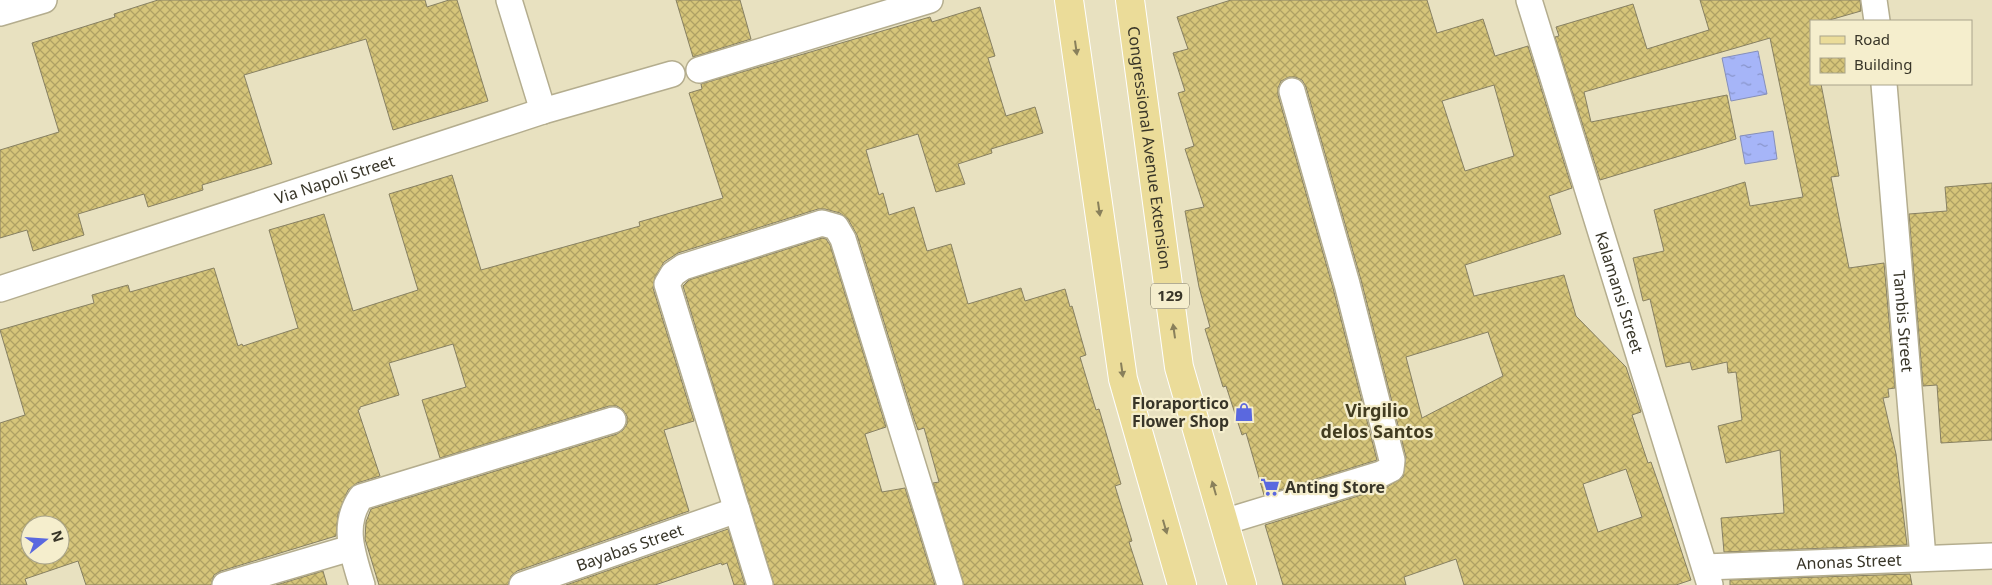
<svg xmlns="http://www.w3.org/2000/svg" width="1992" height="585" font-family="'Noto Sans',sans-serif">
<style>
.water{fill:url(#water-ripples);stroke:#858fba}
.building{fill:url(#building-cross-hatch);stroke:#878062;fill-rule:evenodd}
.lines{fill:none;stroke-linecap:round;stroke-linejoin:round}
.minor-casing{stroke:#b4ad8e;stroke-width:28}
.primary-casing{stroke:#fff;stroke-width:30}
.minor{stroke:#fff;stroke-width:25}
.primary{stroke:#ebdc99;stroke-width:28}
.oneway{fill:#89805b}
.labels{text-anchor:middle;stroke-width:4.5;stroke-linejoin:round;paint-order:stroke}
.shield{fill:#f5eecd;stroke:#716c5a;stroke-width:1}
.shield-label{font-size:15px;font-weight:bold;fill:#383528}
.street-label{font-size:16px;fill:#383528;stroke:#f5eecd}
.poi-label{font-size:16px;font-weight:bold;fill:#383528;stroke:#f5eecd;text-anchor:end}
.neighbourhood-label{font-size:18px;font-weight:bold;fill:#423c20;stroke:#f5eecd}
</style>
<defs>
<pattern id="water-ripples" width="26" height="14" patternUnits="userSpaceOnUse" patternTransform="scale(1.25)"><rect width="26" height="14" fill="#a6b5f8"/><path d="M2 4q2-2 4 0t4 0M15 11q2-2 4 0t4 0" fill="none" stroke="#8894c9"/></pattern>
<pattern id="building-cross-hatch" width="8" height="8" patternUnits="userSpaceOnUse" patternTransform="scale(1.25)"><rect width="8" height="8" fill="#d6c57a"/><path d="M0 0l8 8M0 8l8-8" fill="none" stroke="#afa164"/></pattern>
</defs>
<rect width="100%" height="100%" fill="#e8e1c0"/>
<path class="water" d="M1758,51L1767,94L1731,101L1722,58Z
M1773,131L1777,159L1745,164L1740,136Z"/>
<path class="building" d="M158,0H425L427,7L449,0H457L488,101L393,130L366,39L244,75L272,164L202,185L203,190L148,207L144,194L78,214L84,235L33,251L27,230L0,238V150L59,132L32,43L115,17L114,14Z
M676,0H740L751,39L693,57Z
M1231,0H1427L1437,33L1483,19L1495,56L1528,46L1572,188L1549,196L1561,234L1465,265L1474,296L1564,275L1576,316L1626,367L1641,412L1632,415L1648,463L1651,462L1667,508L1691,580L1676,585H1464L1456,559L1404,577L1406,585H1283L1265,525L1387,487L1403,477L1406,457L1361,280L1306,87L1302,80L1295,77H1289L1281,81L1278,88V95L1333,288L1377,460L1264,495L1246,433L1242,435L1226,386L1223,387L1205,329L1210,327L1199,287L1185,211L1204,207L1185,149L1194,146L1178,93L1185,91L1173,53L1188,49L1177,17ZM1494,85L1514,156L1465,171L1442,101ZM1488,332L1503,376L1422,418L1406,357ZM1626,469L1642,517L1598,532L1583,484Z
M1700,0H1860L1861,11L1826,21H1811V84H1821L1839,176L1831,177L1849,268L1884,263L1895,388L1888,389L1889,397L1883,398L1896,454L1907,545L1724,552L1721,518L1784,513L1780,450L1726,463L1718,426L1742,420L1736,372L1728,373L1727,362L1692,370L1690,362L1666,367L1650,299L1643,301L1633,258L1664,251L1654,210L1745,182L1750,206L1803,197L1770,38L1584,92L1591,122L1727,95L1736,139L1600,180L1555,37L1559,36L1556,27L1633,4L1647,49L1709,30Z
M980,7L995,56L988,58L1006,116L1035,107L1043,133L991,149L992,153L958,164L965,184L936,192L918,134L866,150L879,195L883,193L889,215L914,207L927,251L951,244L968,304L1021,288L1025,301L1065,289L1070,307L1072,306L1086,355L1080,357L1096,410L1099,409L1121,484L1115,486L1132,541L1129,542L1143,585H964L933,483L939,482L924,428L918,430L914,419L857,235L848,219L840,213L825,209H818L678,253L664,262L655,277L653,288L694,421L664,430L689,511L517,571L511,576L508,585H379L365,539L366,522L371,509L617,434L623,430L627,424V416L623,410L617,406H609L440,458L422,400L466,387L453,344L389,363L399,395L360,407V409L358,410L380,476L357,483L348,490L338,514L336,536L221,571L214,575L211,585H86L78,561L25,579L27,585H0V423L25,415L0,330L94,303L92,295L128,285L130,292L214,268L238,346L242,344L243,346L298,328L269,230L324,214L353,311L418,290L389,194L452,175L481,270L640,226L639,222L723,198L689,93L702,89L701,84L930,17L932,22ZM30,525H60V555H30Z
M1992,183V440L1941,443L1937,385L1923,386L1909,214L1947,211L1945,187Z
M822,238L826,239L830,245L886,427L865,434L882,492L905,488L935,585H774L683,286L689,280Z
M728,529L745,585H734L727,563L722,565L721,563L655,585H566Z
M323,571L327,585H276Z
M1910,574L1912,585H1730V580Z"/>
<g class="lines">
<g class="minor-casing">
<g id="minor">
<path d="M509,0L543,111"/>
<path id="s1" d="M1529,0L1710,585"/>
<path d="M1874,0L1877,21"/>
<path d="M0,13L44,0"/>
<path d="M699,70L930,0"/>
<path id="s2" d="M1884,84L1923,558"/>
<path id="s3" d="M0,289L543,111L672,74"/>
<path d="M1224,522L1381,474L1391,469L1392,460L1347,284L1292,91"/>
<path id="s4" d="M1705,567L1992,556"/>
<path d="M225,585L351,548"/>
<path d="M362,585C353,554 341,526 361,497L613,420"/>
<path id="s5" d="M522,585L737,510"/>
<path d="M760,585L667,284L673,274L683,267L822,223L836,227L843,239L950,585"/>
</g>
</g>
<g class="primary-casing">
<g id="primary">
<path d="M1069,0L1123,379L1182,585"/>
<path id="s6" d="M1130,0L1179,367L1242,585"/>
</g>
</g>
<use href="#minor" class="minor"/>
<use href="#primary" class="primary"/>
</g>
<defs><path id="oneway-solid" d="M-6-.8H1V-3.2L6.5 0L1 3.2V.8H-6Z" transform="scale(1.25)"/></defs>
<g class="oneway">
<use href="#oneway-solid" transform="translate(1076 48) rotate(82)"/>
<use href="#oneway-solid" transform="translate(1099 209) rotate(82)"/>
<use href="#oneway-solid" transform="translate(1174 331) rotate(-98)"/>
<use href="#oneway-solid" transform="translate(1122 370) rotate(82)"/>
<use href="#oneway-solid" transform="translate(1214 488) rotate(-106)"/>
<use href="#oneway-solid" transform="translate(1165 527) rotate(74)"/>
</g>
<defs>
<g id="shop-bare" transform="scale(1.5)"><path d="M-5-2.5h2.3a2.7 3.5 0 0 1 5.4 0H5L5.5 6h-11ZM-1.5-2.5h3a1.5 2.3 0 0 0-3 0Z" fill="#5a68df" stroke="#f5eecd" stroke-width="2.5" paint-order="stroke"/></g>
<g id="supermarket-bare" transform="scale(1.5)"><path d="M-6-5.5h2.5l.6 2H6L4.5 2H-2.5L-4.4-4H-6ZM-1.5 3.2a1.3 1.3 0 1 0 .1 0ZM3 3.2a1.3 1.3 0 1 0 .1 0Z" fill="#5a68df" stroke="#f5eecd" stroke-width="2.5" paint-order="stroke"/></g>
</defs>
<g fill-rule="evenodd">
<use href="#shop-bare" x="1244" y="412"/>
<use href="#supermarket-bare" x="1270" y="487"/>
</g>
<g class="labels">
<rect class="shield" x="1151" y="283.5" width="38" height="25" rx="4"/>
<g class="shield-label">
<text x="1170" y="301">129</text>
</g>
<g class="street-label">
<text dy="6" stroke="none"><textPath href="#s6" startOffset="149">Congressional Avenue Extension</textPath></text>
<text dy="6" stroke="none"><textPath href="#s3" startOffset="352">Via Napoli Street</textPath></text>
<text dy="6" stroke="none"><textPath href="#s1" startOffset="306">Kalamansi Street</textPath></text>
<text dy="6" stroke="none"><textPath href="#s2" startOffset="238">Tambis Street</textPath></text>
<text dy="6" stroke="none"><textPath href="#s5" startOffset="114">Bayabas Street</textPath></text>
<text dy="6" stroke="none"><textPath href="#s4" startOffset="144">Anonas Street</textPath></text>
</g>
<g class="poi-label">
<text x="1229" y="409">Floraportico<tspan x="1229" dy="18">Flower Shop</tspan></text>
<text x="1285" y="493" text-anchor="start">Anting Store</text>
</g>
<g class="neighbourhood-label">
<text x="1377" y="417">Virgilio<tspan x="1377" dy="21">delos Santos</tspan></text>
</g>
</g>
<rect x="1810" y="20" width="162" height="65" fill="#f5eecd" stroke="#a9a48b"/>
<rect x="1820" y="36" width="25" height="8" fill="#ebdc99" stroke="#a9a48b"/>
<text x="1854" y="45" font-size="15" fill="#383528">Road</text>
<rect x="1820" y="58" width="25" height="15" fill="url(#building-cross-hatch)" stroke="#a9a48b"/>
<text x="1854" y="70" font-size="15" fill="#383528">Building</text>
<g transform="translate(45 540) rotate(73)"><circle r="24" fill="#f5eecd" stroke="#a9a48b"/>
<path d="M0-4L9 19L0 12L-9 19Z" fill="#5a68df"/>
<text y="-8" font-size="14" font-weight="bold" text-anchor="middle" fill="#383528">N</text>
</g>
</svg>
